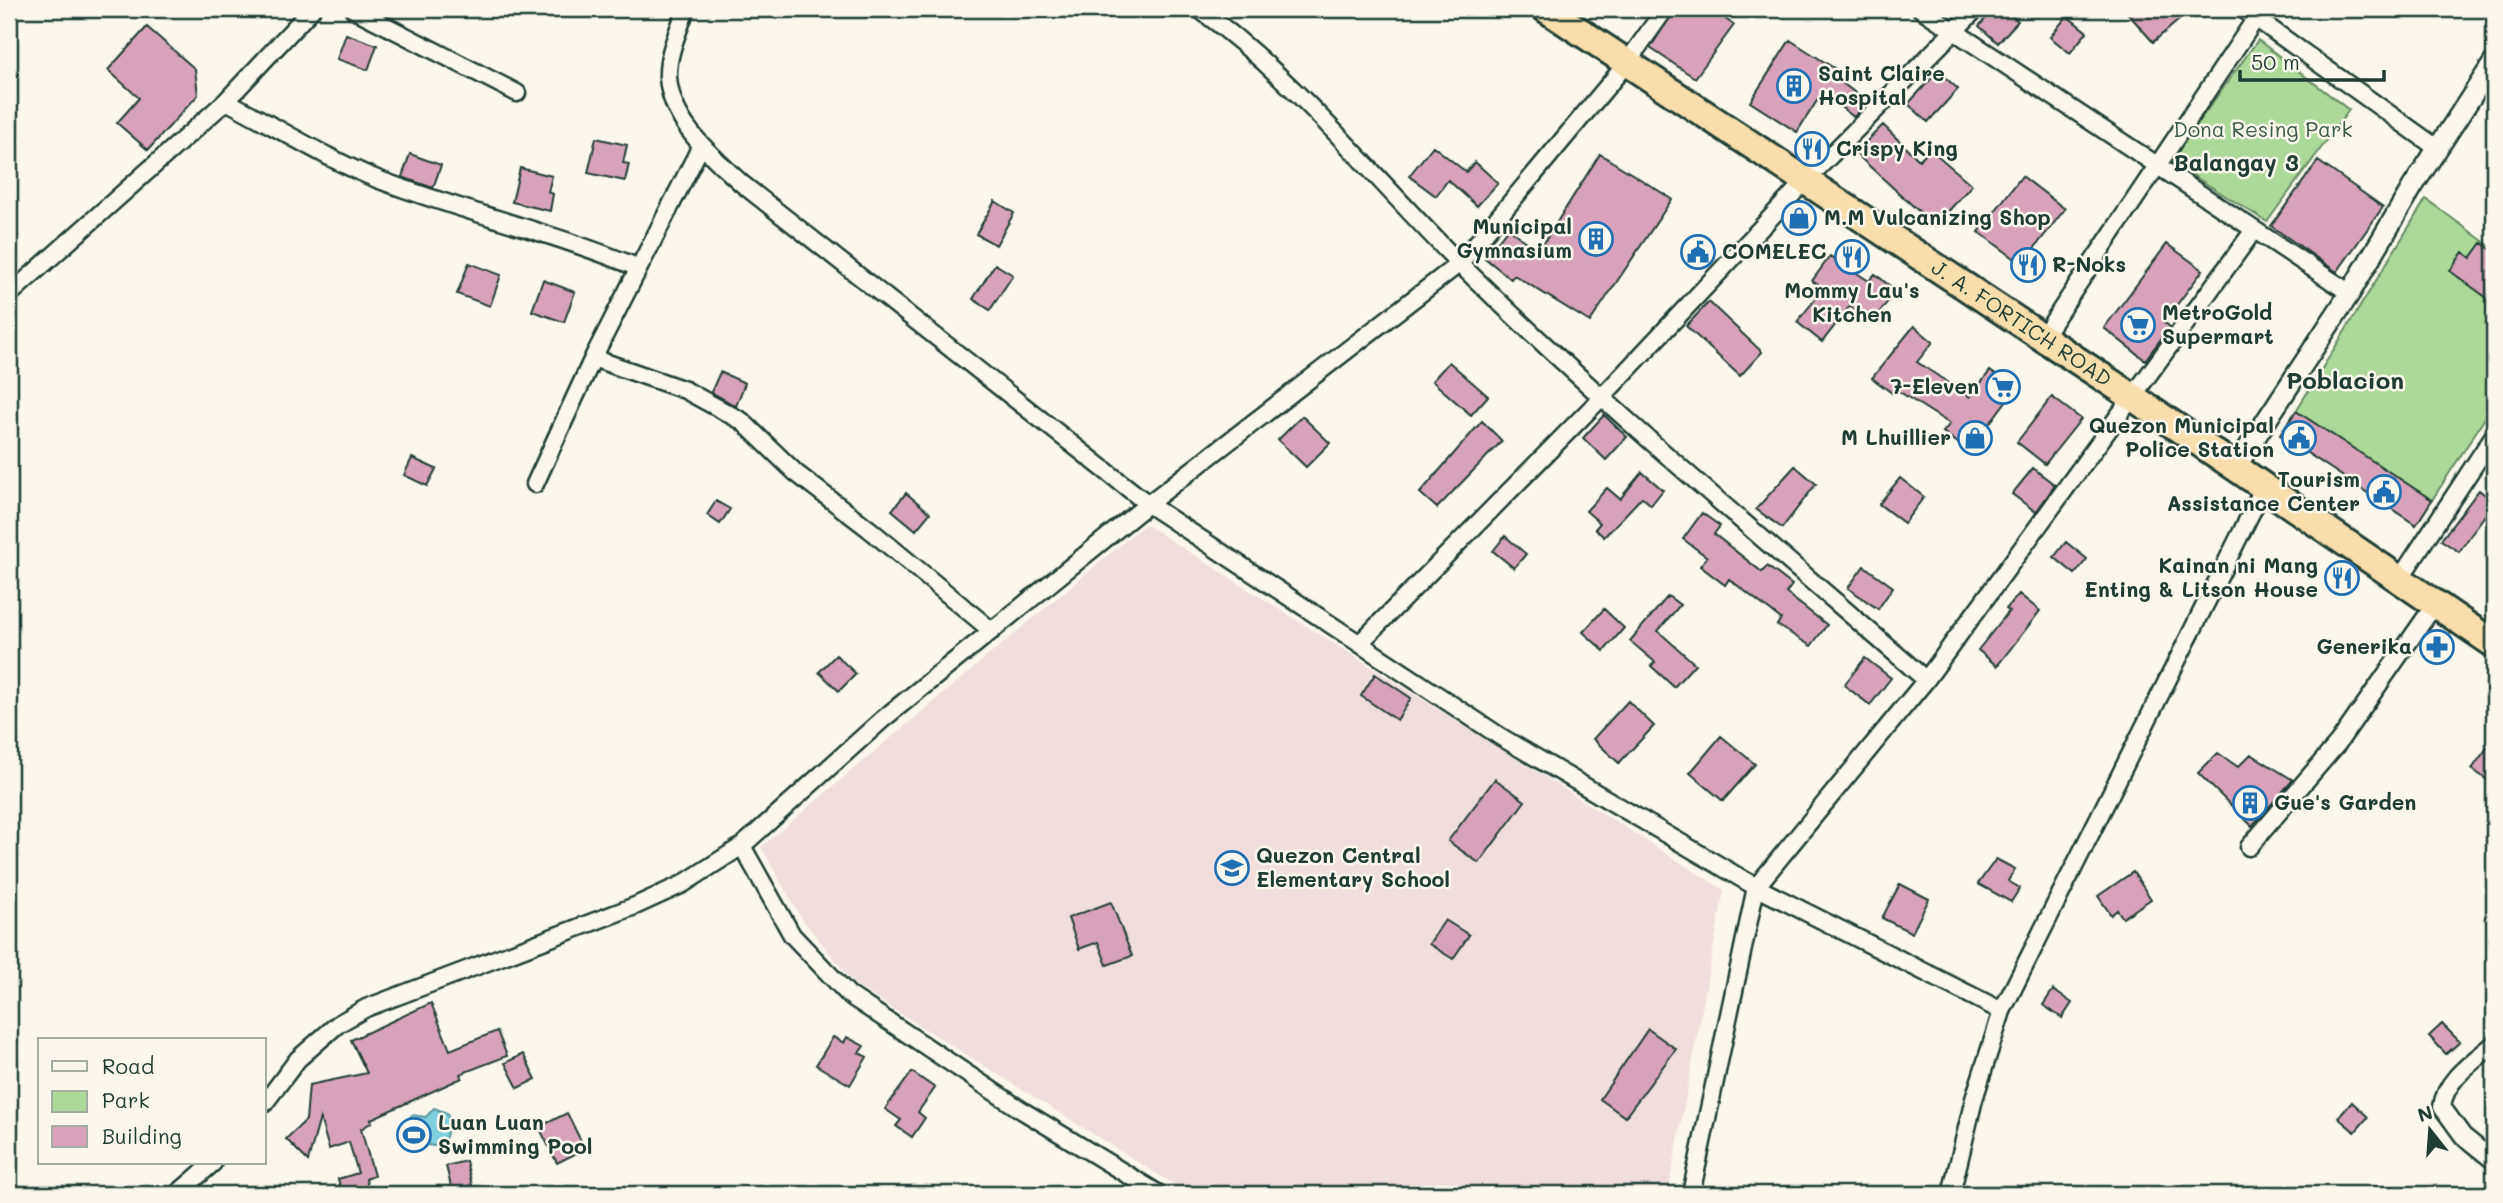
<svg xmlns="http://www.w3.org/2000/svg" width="2503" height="1203" font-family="Mali,sans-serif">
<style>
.built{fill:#f0dedd}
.green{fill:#acd998;stroke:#668b66;stroke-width:2}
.water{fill:#80cfdd;stroke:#599599;stroke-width:2}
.building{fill:#d8a3ba;stroke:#1f3d34;stroke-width:2}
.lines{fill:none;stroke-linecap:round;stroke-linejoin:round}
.minor-casing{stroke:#1f3d34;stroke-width:21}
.tertiary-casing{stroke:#1f3d34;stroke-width:24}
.trunk-casing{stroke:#1f3d34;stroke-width:32}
.minor{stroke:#fbf7ec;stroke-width:16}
.tertiary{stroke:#fbf7ec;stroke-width:19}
.trunk{stroke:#f8deab;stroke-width:26}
.labels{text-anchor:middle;stroke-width:5;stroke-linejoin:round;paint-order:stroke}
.poi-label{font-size:21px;font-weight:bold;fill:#1f3d34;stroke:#fbf7ec;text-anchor:start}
.park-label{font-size:21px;fill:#3b5c48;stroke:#fbf7ec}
.street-label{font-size:21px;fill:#1f3d34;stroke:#fbf7ec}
.neighbourhood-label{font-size:23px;font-weight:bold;fill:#1f3d34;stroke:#fbf7ec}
.quarter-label{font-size:24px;font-weight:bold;fill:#1f3d34;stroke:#fbf7ec}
</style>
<rect width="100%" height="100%" fill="#fbf7ec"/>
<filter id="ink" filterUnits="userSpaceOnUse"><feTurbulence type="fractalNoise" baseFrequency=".0143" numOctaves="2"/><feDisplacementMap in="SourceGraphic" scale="14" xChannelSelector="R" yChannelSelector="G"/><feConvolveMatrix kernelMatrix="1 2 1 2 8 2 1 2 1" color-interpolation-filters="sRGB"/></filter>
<g filter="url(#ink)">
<path class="built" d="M1145,524L1724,890L1668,1194H1189L855,985L800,916L761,847Z"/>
<path class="green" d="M2258,40L2349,110L2267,222L2170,161Z
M2426,199L2494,249V404L2432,500L2296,411Z"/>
<path class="water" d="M434,1108L447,1113L450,1123L445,1139L434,1146L412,1143L407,1134L405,1123L412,1115L426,1117Z"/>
<path class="building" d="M1675,9H1694L1705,17L1711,9L1734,25L1695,78L1650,48Z
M1994,9H2004L2018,21L1998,43L1979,26Z
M2124,9H2192L2153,42Z
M2067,16L2087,32L2070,53L2050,37Z
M147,27L195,69L198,95L148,150L117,123L139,98L108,70Z
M346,34L377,45L368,70L337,59Z
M1790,40L1837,70L1833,76L1866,101L1854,117L1822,93L1797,132L1750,102Z
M1938,71L1958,89L1928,122L1908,104Z
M1883,125L1919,160L1930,149L1972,185L1935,226L1855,153Z
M596,138L627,145L623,163L629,164L625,181L588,173Z
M1433,146L1466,172L1475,162L1498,183L1477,206L1448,180L1436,196L1409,176Z
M410,154L441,165L433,188L402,177Z
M1600,154L1672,199L1590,322L1514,275L1511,279L1485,258L1508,228L1538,252Z
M2318,161L2383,207L2337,272L2271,226Z
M520,168L552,176L548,192L553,194L550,211L512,202Z
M2022,176L2065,209L2022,264L1979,232Z
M995,201L1014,213L996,245L976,234Z
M2482,243L2494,252V303L2450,271L2463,252L2471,258Z
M2167,244L2203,270L2164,322L2170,327L2145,360L2104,328Z
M1830,256L1869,281L1875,274L1896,291L1871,323L1850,306L1822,342L1797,322L1824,288L1812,281Z
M469,263L501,275L490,306L457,294Z
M995,264L1013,275L990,310L973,299Z
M543,280L575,292L564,322L532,311Z
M1709,302L1762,352L1740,376L1686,326Z
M1914,326L1933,342L1917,362L1970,397L1990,371L2015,389L1969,451L1943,432L1950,424L1895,389L1892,393L1872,378Z
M1449,362L1488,396L1471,415L1432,381Z
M720,372L745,383L736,406L711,392Z
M2052,397L2081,419L2045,464L2017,442Z
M2296,411L2432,500L2416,525L2280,435Z
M1604,415L1627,437L1606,460L1583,438Z
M1302,416L1330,443L1306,467L1278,440Z
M1482,421L1502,441L1437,508L1420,493Z
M412,458L436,469L427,486L404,475Z
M1795,466L1816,484L1782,528L1756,509Z
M2033,468L2055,485L2036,512L2012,494Z
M1642,472L1663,490L1651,505L1642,497L1604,537L1595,529L1600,523L1586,511L1607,488L1620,499Z
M1900,478L1924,497L1904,523L1879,504Z
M2479,490L2494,502L2459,552L2441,540Z
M906,493L930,513L916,530L892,510Z
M716,501L730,509L720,524L707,515Z
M1702,513L1720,526L1714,534L1762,572L1767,566L1792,585L1786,593L1827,625L1811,646L1777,625L1781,619L1729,579L1725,585L1700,566L1707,557L1683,539Z
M1505,536L1526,554L1514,568L1493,551Z
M2066,542L2087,559L2075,574L2054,557Z
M1864,566L1893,587L1878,609L1848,588Z
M2019,594L2040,611L1997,666L1978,650L2009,611L2006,609Z
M1668,596L1680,605L1658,631L1695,664L1674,687L1651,666L1655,662L1630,641Z
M1604,609L1624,628L1604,651L1583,632Z
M836,655L856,674L839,691L819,672Z
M1865,658L1891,678L1870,705L1844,685Z
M1375,674L1411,698L1397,720L1361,696Z
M1628,701L1654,726L1619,763L1593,739Z
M1721,736L1755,764L1723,801L1690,773Z
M2494,738V785L2472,769Z
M2218,753L2238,767L2251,754L2293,780L2252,826L2198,773Z
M1495,779L1525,801L1479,863L1448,841Z
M1996,859L2015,869L2008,881L2020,888L2011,902L1978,884Z
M2133,872L2151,899L2123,918L2117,910L2111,915L2098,896Z
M1900,884L1929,899L1912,933L1882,918Z
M1111,902L1132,956L1107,965L1098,942L1079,949L1068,918Z
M1445,920L1469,935L1453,959L1429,944Z
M2053,990L2072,1003L2062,1018L2043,1005Z
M431,1003L450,1050L497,1031L507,1056L460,1074L462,1078L371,1119L372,1122L361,1129L374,1176L366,1179L369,1194H342L338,1179L358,1173L349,1142L329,1149L320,1118L308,1161L286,1139L306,1120L309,1085L367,1073L351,1040Z
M2442,1024L2460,1042L2446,1054L2429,1036Z
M1648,1029L1676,1049L1625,1117L1600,1099Z
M833,1037L844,1043L847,1037L864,1046L859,1053L867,1057L850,1085L816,1065Z
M523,1054L536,1079L518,1088L505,1063Z
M912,1072L935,1088L918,1112L925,1118L912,1137L896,1126L901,1120L885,1109Z
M2352,1102L2368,1117L2355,1132L2338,1118Z
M567,1113L585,1149L557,1163L539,1127Z
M466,1161L472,1185L452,1190L446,1166Z"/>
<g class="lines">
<g class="minor-casing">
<path id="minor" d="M353,9L517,93
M686,9C679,30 667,54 668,77C671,123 710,154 741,183L1148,504L1501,737L1756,887L2002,1011
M1199,9C1298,81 1374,178 1460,264C1608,410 1769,543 1926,680
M1921,9L2350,293
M2243,9L2437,148
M226,101C275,126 325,158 377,179C463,212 553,232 639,268
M9,295L226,101L312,9
M2042,338L2256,18
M593,358L685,390L742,421L796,473L869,529L992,631
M535,484L593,358L701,146
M2399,580L2494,435
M1361,642L1601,398L1805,181L1976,9
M742,846L792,935L849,995L1023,1111L1159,1194
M2249,847L2338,743L2435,604
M2494,1044C2474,1061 2445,1079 2442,1107L2463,1136L2494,1161
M264,1104L298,1059L338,1024L366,1008L635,906L683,884L742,846L883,719L1148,504L1460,263L1626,64L1665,9
M177,1194L213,1163
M1691,1194L1756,887L1926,680L2254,230
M1951,1194L1974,1099L2002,1011L2264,487"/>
</g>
<g class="tertiary-casing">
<path id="tertiary" d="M2235,468L2350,293L2413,186L2494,62"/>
</g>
<g class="trunk-casing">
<g id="trunk">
<path id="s1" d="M1546,9L2134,398L2494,644"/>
</g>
</g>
<use href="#minor" class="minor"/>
<use href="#tertiary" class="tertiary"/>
<use href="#trunk" class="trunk"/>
</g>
</g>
<defs>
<g id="building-ring" transform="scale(1.75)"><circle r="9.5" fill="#fbf7ec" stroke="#1f6fb2" stroke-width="1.5"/><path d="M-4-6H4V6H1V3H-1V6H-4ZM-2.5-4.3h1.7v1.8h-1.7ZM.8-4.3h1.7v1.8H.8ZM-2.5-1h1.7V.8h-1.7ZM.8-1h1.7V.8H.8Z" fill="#1f6fb2"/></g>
<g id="restaurant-ring" transform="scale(1.75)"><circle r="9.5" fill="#fbf7ec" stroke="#1f6fb2" stroke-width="1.5"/><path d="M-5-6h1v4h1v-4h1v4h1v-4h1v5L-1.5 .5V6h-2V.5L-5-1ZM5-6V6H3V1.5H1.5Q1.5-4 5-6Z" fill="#1f6fb2"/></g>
<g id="shop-ring" transform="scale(1.75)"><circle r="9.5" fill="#fbf7ec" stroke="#1f6fb2" stroke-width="1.5"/><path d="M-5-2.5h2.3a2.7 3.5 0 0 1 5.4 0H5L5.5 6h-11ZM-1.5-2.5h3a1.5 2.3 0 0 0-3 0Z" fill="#1f6fb2"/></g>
<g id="civic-ring" transform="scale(1.75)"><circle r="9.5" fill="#fbf7ec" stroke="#1f6fb2" stroke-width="1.5"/><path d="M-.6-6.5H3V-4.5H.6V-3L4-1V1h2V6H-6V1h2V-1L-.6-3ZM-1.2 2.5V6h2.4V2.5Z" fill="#1f6fb2"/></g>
<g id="supermarket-ring" transform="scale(1.75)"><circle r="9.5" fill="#fbf7ec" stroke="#1f6fb2" stroke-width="1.5"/><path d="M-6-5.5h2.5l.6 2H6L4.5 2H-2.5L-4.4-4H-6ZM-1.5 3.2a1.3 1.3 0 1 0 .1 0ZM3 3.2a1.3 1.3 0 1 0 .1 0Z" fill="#1f6fb2"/></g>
<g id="pharmacy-ring" transform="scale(1.75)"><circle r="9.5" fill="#fbf7ec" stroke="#1f6fb2" stroke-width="1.5"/><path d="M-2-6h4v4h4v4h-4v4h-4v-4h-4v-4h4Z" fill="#1f6fb2"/></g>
<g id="school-ring" transform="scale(1.75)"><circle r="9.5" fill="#fbf7ec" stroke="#1f6fb2" stroke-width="1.5"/><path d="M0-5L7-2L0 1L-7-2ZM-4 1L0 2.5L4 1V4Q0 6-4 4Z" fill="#1f6fb2"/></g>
<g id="stadium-ring" transform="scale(1.75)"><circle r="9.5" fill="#fbf7ec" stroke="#1f6fb2" stroke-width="1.5"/><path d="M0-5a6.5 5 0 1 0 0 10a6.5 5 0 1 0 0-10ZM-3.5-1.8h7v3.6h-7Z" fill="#1f6fb2"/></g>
</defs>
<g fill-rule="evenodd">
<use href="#building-ring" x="1794" y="86"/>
<use href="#restaurant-ring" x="1812" y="149"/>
<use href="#shop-ring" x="1799" y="218"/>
<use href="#building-ring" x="1596" y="239"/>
<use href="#civic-ring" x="1698" y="252"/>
<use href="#restaurant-ring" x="1852" y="257"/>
<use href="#restaurant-ring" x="2028" y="265"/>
<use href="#supermarket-ring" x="2138" y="325"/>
<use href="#supermarket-ring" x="2003" y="387"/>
<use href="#shop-ring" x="1975" y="438"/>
<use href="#civic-ring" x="2299" y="438"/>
<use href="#civic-ring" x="2384" y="492"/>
<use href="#restaurant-ring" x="2342" y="578"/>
<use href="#pharmacy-ring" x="2437" y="647"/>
<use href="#building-ring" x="2250" y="803"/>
<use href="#school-ring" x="1232" y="868"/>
<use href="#stadium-ring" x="414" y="1135"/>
</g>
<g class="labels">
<g class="poi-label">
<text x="1818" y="81">Saint Claire<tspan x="1818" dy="24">Hospital</tspan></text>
<text x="1836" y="156">Crispy King</text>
<text x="1824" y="225">M.M Vulcanizing Shop</text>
<text x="1572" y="234" text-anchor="end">Municipal<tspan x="1572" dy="24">Gymnasium</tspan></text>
<text x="1722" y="259">COMELEC</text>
<text x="2052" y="272">R-Noks</text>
<text x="1852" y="298" text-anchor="middle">Mommy Lau's<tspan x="1852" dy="24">Kitchen</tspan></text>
<text x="2162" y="320">MetroGold<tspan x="2162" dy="24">Supermart</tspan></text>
<text x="1979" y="394" text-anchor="end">7-Eleven</text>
<text x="2274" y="433" text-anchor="end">Quezon Municipal<tspan x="2274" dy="24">Police Station</tspan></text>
<text x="1951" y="445" text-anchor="end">M Lhuillier</text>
<text x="2360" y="487" text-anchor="end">Tourism<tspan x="2360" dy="24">Assistance Center</tspan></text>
<text x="2318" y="573" text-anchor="end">Kainan ni Mang<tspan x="2318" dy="24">Enting &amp; Litson House</tspan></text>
<text x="2412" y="654" text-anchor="end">Generika</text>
<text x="2274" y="810">Gue's Garden</text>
<text x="1256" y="863">Quezon Central<tspan x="1256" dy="24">Elementary School</tspan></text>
<text x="438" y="1130">Luan Luan<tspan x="438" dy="24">Swimming Pool</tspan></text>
</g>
<g class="park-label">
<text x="2263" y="137">Dona Resing Park</text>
</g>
<g class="street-label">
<text dy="7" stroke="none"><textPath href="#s1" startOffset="570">J. A. FORTICH ROAD</textPath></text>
</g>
<g class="neighbourhood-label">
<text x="2236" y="171">Balangay 3</text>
</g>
<g class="quarter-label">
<text x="2345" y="389">Poblacion</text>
</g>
</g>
<rect width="2503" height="1203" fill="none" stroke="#fbf7ec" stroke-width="35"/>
<rect x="18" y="18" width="2468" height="1168" fill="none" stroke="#1f3d34" stroke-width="2.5" filter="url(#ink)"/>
<rect x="38" y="1038" width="228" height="126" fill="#fbf7ec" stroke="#a3ada2" stroke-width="2"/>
<rect x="52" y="1061" width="35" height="10" fill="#fbf7ec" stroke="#a3ada2" stroke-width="2"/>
<text x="102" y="1074" font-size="21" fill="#1f3d34">Road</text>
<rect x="52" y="1091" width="35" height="21" fill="#acd998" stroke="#a3ada2" stroke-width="2"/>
<text x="102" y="1108" font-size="21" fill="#1f3d34">Park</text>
<rect x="52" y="1126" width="35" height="21" fill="#d8a3ba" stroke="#a3ada2" stroke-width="2"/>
<text x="102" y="1144" font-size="21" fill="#1f3d34">Building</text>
<g transform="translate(2430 1130) rotate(343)" stroke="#fbf7ec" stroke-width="5" paint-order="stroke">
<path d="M0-5L12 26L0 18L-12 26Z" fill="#1f3d34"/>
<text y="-10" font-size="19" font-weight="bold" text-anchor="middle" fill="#1f3d34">N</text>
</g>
<path d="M2240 70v10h144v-10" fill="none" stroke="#1f3d34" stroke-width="3.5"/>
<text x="2251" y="70" font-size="21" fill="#1f3d34" stroke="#fbf7ec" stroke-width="5" paint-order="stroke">50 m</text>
</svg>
